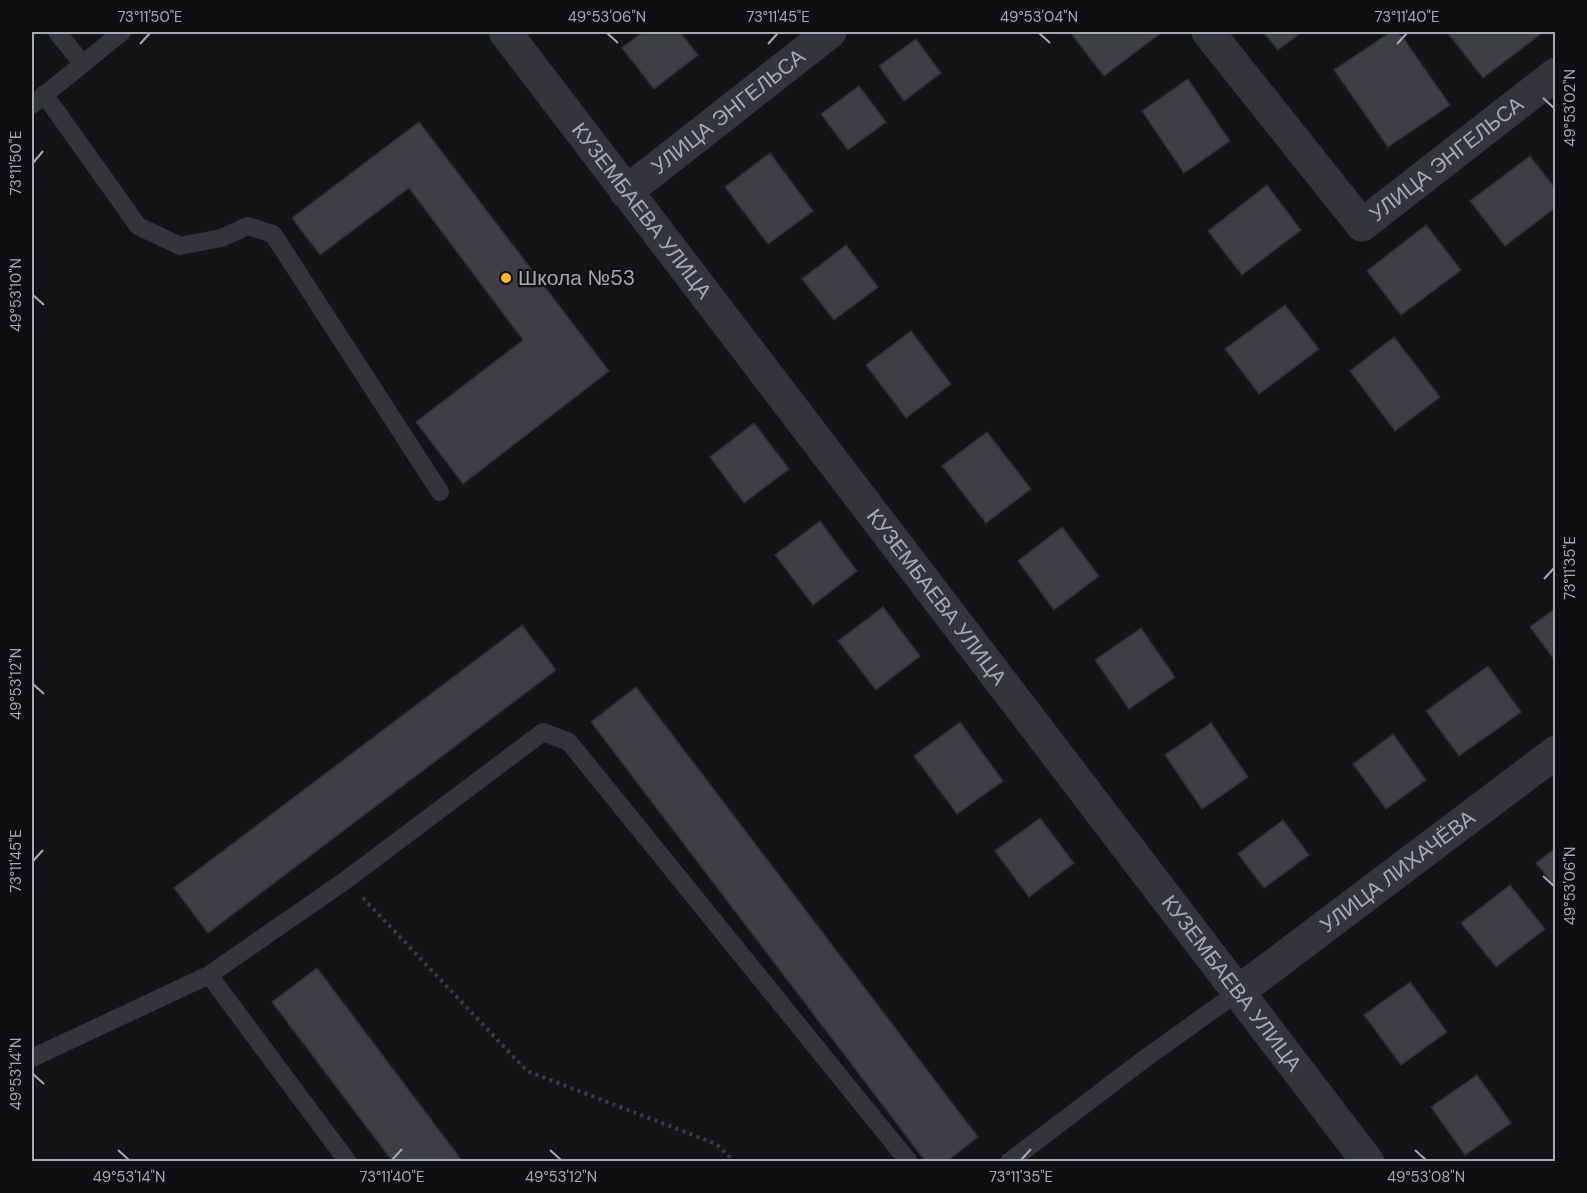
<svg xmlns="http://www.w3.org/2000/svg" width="1587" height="1193" font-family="'DM Sans',sans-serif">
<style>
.building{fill:#3e3f43;stroke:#2e2e32;stroke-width:1.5}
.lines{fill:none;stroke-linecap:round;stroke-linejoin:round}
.path{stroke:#3a3c42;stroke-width:4;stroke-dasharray:3 4.5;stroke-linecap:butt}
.service{stroke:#34353b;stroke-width:18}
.minor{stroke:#34353b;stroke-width:33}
.tertiary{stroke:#34353b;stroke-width:33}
.ticks{fill:none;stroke:#a4aab7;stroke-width:2}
.poi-dot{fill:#ffb823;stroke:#0f0f11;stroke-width:2}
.labels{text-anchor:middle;stroke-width:4.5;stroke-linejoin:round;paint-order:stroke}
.street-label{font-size:21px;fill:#a4aab7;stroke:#0f0f11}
.poi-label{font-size:21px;fill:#a4aab7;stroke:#0f0f11;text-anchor:start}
.neatline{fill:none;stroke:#a4aab7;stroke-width:2}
.ticks-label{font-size:15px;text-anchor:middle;fill:#a4aab7}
</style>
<rect width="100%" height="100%" fill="#141416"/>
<path class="building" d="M643,32H680L698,55L654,89L622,48Z
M1070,32H1162L1104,76Z
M1263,32H1302L1278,50Z
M1391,32H1399L1450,105L1388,147L1334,70Z
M1447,32H1541L1542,33L1483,78Z
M916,39L941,73L904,101L879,66Z
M1188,79L1230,141L1184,173L1142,111Z
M859,86L886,122L848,150L821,114Z
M419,122L609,371L463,484L416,422L523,340L409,188L320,255L292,218Z
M770,153L813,211L768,244L725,187Z
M1530,156L1556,190V207L1505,246L1470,201Z
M1267,185L1301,230L1242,275L1208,231Z
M1426,225L1461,270L1401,315L1367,271Z
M846,245L878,287L834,320L802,279Z
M1285,305L1319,349L1259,394L1225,349Z
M911,331L951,384L906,418L866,365Z
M1394,337L1440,397L1395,431L1350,371Z
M754,423L789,469L744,503L710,457Z
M987,432L1031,489L986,523L942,466Z
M820,521L857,571L813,605L775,555Z
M1062,527L1099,576L1054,610L1018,561Z
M883,607L920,656L876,690L838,641Z
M1556,608V662L1530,627Z
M522,625L556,670L208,933L174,888Z
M1141,628L1175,677L1129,709L1095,660Z
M1488,666L1521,712L1459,756L1426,711Z
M636,687L978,1137L946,1162H926L591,722Z
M960,722L1003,781L957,814L914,756Z
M1211,723L1248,777L1202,809L1165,755Z
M1393,734L1426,780L1386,809L1353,764Z
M1040,818L1074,863L1029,897L995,851Z
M1283,820L1309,855L1264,888L1238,854Z
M1556,848V888L1536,863Z
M1510,885L1545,929L1496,967L1461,923Z
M317,968L463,1162H393L272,1002Z
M1410,982L1447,1032L1401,1065L1364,1015Z
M1477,1075L1511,1123L1465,1155L1431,1107Z"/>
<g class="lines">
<path class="path" d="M363,898L527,1071L716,1144L735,1162"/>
<path class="service" d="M57,32L82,63
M44,94L138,226L180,246L221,238L248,226L273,234L440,492
M32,105L122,32
M209,975L348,1162
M32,1058L209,975L346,880L543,732L569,742L909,1162
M1009,1162L1143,1060L1238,992"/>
<g class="minor">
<path id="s1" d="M1208,32L1362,225L1556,74"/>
<path id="s2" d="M626,192L830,32"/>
</g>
<g class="tertiary">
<path id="s3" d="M505,32L1368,1162"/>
<path id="s4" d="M1238,992L1556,752"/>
</g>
</g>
<path class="ticks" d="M607,33L618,43M1039,33L1050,43M140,44L150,33M768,44L778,33M1397,44L1407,33M1543,98L1554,108M33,163L43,151M33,295L44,305M1544,579L1554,568M33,684L44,694M33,861L43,850M1543,876L1554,886M33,1074L44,1084M118,1150L129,1160M550,1150L561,1160M1415,1150L1426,1160M392,1160L402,1149M1021,1160L1031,1149"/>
<circle class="poi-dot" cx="506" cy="278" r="6"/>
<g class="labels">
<g class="street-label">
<text dy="7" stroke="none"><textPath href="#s2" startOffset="130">УЛИЦА ЭНГЕЛЬСА</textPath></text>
<text dy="7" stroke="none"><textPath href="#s1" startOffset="354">УЛИЦА ЭНГЕЛЬСА</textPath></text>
<text dy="7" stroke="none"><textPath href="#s3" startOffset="225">КУЗЕМБАЕВА УЛИЦА</textPath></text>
<text dy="7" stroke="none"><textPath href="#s3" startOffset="711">КУЗЕМБАЕВА УЛИЦА</textPath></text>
<text dy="7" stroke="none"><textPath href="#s4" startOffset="200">УЛИЦА ЛИХАЧЁВА</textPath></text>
<text dy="7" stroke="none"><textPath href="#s3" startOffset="1197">КУЗЕМБАЕВА УЛИЦА</textPath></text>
</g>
<g class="poi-label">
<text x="518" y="285">Школа №53</text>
</g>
</g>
<rect width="1587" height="1193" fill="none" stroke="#0f0f11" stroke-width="66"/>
<rect x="33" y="33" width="1521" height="1127" class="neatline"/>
<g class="ticks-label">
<text x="150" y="22">73°11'50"E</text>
<text x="607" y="22">49°53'06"N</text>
<text x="778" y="22">73°11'45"E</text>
<text x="1039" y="22">49°53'04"N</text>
<text x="1407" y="22">73°11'40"E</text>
<text transform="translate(1570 108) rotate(-90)" y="5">49°53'02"N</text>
<text transform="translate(16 163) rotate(-90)" y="5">73°11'50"E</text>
<text transform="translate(16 295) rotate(-90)" y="5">49°53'10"N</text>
<text transform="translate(1570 568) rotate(-90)" y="5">73°11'35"E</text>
<text transform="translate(16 684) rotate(-90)" y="5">49°53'12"N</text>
<text transform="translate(16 861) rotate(-90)" y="5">73°11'45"E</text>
<text transform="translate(1570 886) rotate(-90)" y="5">49°53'06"N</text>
<text transform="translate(16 1074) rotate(-90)" y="5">49°53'14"N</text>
<text x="129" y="1182">49°53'14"N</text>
<text x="392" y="1182">73°11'40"E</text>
<text x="561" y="1182">49°53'12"N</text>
<text x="1021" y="1182">73°11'35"E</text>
<text x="1426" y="1182">49°53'08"N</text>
</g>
</svg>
